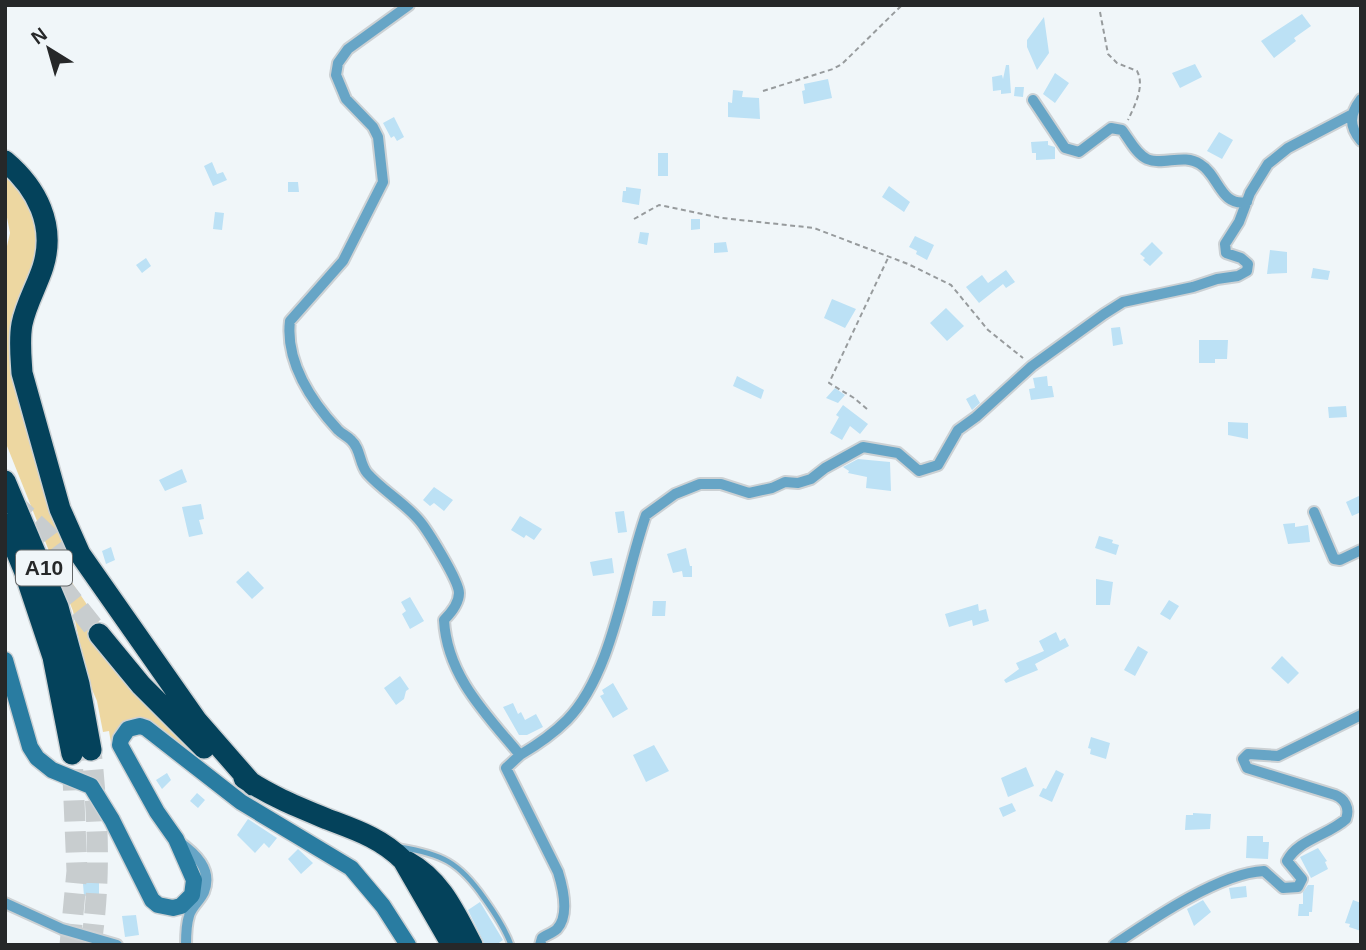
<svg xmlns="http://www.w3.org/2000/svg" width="1366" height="950" font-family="Helvetica,sans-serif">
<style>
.green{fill:#edd7a1}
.building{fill:#bce1f5}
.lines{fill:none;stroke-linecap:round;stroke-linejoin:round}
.highway-tunnel{stroke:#c8cdcf;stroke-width:21;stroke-dasharray:21 10;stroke-linecap:butt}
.lane-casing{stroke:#ccd1d4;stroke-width:9}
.street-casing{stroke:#ccd1d4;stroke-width:14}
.secondary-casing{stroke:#ccd1d4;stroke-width:19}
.highway-casing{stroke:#ccd1d4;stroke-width:24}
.path{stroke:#979b9d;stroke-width:2;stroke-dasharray:5 3.5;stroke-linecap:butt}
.lane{stroke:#67a5c6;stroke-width:5}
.street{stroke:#67a5c6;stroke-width:10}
.secondary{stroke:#297ca1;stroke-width:16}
.highway{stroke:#04425b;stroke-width:21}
.labels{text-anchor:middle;stroke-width:6;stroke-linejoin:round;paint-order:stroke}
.shield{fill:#f0f6f9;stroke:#636667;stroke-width:2}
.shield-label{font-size:21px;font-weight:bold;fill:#262829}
</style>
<rect width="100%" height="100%" fill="#f0f6f9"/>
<path class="green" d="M5,166L26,188L42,241L15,326L74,555L60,565L103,628L89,637L136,696L211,772L160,731L120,726L114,736V744L111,743L109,731L103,732L97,701L87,678L73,611L5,441V255L10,233L5,207Z"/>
<path class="building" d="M1302,14L1311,26L1294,38L1296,41L1274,58L1261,41Z
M1044,17L1049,53L1037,70L1027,47V40Z
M1195,64L1202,77L1180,88L1172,73Z
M1006,65H1009L1011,93L1001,94V90L993,91L992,77L1002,75L1003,79Z
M1055,73L1069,83L1055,103L1043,94Z
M828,79L832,98L804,104L802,91L805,90L804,84Z
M1015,87H1024L1023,97L1014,96Z
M733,90L743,91L742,97L759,98L760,119L728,117V102L732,103Z
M394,117L404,137L397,141L394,136L391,138L383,123Z
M1219,132L1233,140L1222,159L1207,151Z
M1048,141V145L1055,147V159L1036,160V153H1032L1031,142Z
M658,153H668V176H658Z
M212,162L217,174L223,172L227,180L213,186L204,166Z
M288,182H298L299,192H288Z
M889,186L910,202L904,212L882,197Z
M626,187L641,189L639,205L622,202L623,191H626Z
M215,212L224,213L222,230L213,229Z
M691,219H700V229L691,230Z
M640,232L649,233L647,245L638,243Z
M915,236L934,245L927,260L916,254L917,251L909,247Z
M726,242L728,252L714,253V243Z
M1152,242L1163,253L1150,266L1143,260L1145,258L1140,254Z
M1270,250L1287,252V273L1267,274Z
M146,258L151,266L142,273L136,265Z
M1313,268L1330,271L1328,280L1311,278Z
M1006,270L1015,282L1006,288L1003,284L979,303L966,287L982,275L988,283Z
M832,299L856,309L845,328L824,318Z
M946,308L964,326L947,341L930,323Z
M1120,327L1123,344L1113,346L1111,328Z
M1199,340H1228L1227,359H1215V363H1199Z
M737,376L764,390L761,399L733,386Z
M1047,376L1048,386H1052L1054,397L1031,400L1029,389L1035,388L1033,378Z
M835,388L845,395L838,403L826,398Z
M975,394L980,403L972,410L966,399Z
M843,405L868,424L860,434L850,426L842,440L830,433L839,417L836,415Z
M1346,406L1347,417L1329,418L1328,407Z
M1228,422L1248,423V439L1228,435Z
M858,459L890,462L891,491L866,488L867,477L848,473L849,471L843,467Z
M182,469L187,482L165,491L159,480Z
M434,487L453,500L444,511L434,503L430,506L423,500Z
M1361,495V512L1352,516L1346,502Z
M201,504L204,519L199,520L203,534L189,537L182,507Z
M624,511L627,532L618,533L615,512Z
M520,516L542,529L534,540L526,535L524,538L511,530Z
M1295,523V527L1308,525L1310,542L1288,544L1283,524Z
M1099,536L1113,540L1112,543L1119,545L1116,555L1095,548Z
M111,547L115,560L106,564L102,551Z
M686,548L690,566H692V577H683L682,571L673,573L667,554Z
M612,558L614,573L593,576L590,562Z
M248,571L264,588L252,599L236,582Z
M1096,579L1113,582L1110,605H1096Z
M410,597L424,621L410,629L402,614L406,611L401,602Z
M1169,600L1179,606L1170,620L1160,614Z
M653,601H666L665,616H652Z
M978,604L979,611L986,609L989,621L973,626L972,620L949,627L945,614Z
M1056,632L1060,641L1065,638L1069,646L1035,664L1038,670L1006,683L1004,680L1019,669L1016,663L1044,651L1039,641Z
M1138,646L1148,652L1135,676L1124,670Z
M1282,656L1299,673L1288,684L1271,668Z
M400,676L409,689L406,691L404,699L396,705L384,688Z
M613,683L628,709L613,718L600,696L604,694L602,690Z
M513,703L518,714L521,712L525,720L536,714L543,727L527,735H519L503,707Z
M1091,737L1110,743L1106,759L1090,754L1091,749L1088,748Z
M654,745L669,771L646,782L633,755Z
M1026,767L1034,786L1008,797L1001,778Z
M1056,770L1064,774L1052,802L1039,796L1043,788L1046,789Z
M167,773L171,780L162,789L156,780Z
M197,793L205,800L198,808L190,801Z
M1012,803L1016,811L1003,817L999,808Z
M1193,813L1211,814L1210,829L1185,830L1186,815H1193Z
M248,819L277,838L269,848L264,843L255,853L237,835Z
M1247,836H1263V842H1269L1268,859L1246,858Z
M1318,848L1327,861L1325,862L1328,869L1311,878L1300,857Z
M298,849L313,863L301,874L288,859Z
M96,871L99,873V894L84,896L82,872Z
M1308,885H1314L1312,912H1309V916H1298L1299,904H1303V892Z
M1246,886L1247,897L1231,899L1229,888Z
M1203,900L1211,912L1194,926L1187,909Z
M1353,900L1361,903V931L1349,927L1350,924L1345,923Z
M480,902L503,940L496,945H485L468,910Z
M136,915L139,935L125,937L122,916Z"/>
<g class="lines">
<path class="highway-tunnel" d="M12,502L48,536L66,560
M41,561L99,634
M70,945L77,871L72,754
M91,945C101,877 98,818 91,750"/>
<g class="lane-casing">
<path id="lane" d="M400,847C442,854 459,862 484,898C494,912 505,928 511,945"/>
</g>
<g class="street-casing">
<path id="street" d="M409,5L348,49L338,63L336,75L346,99L373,127L378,137L383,182L343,261L290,321C285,362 312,402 338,430C342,434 347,436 351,440C361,449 359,463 367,473C382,490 403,502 418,519C427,529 459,581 459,593C459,604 451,613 444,620C447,676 486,714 520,755L506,768L558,872C563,888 570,915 557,929C553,933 546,935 542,938L540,945
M1361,99C1349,115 1349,126 1361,141
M1033,100L1065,148L1079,152L1111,128L1122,130C1129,139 1136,154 1147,159C1163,166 1184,153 1200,164C1219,175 1220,207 1247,202
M1314,512L1334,559L1340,560L1361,550
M520,755C537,745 553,734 567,720C613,673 624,577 646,515L675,494L700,484H721L749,493L772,488L785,482L798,483L811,479L825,468L863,447L898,453L919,471L938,465L958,430L976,417L1032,366L1104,314L1123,302L1193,287L1217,279L1238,276L1247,271L1248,264L1241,258L1226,253L1225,244L1239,222L1250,193L1268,164L1288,148L1351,115
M178,841C195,853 213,869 204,892C200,901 191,907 189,916C186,925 186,935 186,945
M5,903L62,929L117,945
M1114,945C1151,920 1219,873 1264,871L1283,888L1298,887L1302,879L1287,861C1297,840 1329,835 1346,819C1350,808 1345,799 1335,795L1247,768L1243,759L1248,754L1278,756L1361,715"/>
</g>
<g class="secondary-casing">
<path id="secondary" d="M5,660L30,747L37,758L52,770L91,786L112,820L152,900L158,905L173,908L181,906L192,895L194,880L176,839L157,812L120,745L121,739L128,729L140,726L146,728L241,802L351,868L383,906L408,945"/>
</g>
<g class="highway-casing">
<path id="highway" d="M5,161C37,188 56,225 43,267C37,286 26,304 22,324C19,340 21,356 22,373L60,509L80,554L197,721L253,785
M5,481L58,607L79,684L91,750
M5,524L24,570L53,657L72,754
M99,634L141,685L204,748
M244,778C270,796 298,807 327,819C356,830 381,838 403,860L452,945
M408,862C441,880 455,913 472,945"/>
</g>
<path class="path" d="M1100,12L1108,54L1117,63L1137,71C1145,86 1135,105 1128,120
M763,91L833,69L842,64L902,5
M634,219L659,205L722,218L814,228L908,264L951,285L988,330L1023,358
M867,409L854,398L829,383L888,258"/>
<use href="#lane" class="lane"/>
<use href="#street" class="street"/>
<use href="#secondary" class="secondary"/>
<use href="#highway" class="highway"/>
</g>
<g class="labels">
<rect class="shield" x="16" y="550.5" width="56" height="35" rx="5"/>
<g class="shield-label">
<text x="44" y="575">A10</text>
</g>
</g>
<rect width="1366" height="950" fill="none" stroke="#262829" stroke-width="14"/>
<g transform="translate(49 49) rotate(323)" stroke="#f0f6f9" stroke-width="5" paint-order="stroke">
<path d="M0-5L12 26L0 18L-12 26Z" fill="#262829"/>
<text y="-10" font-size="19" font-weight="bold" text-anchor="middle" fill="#262829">N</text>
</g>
</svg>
